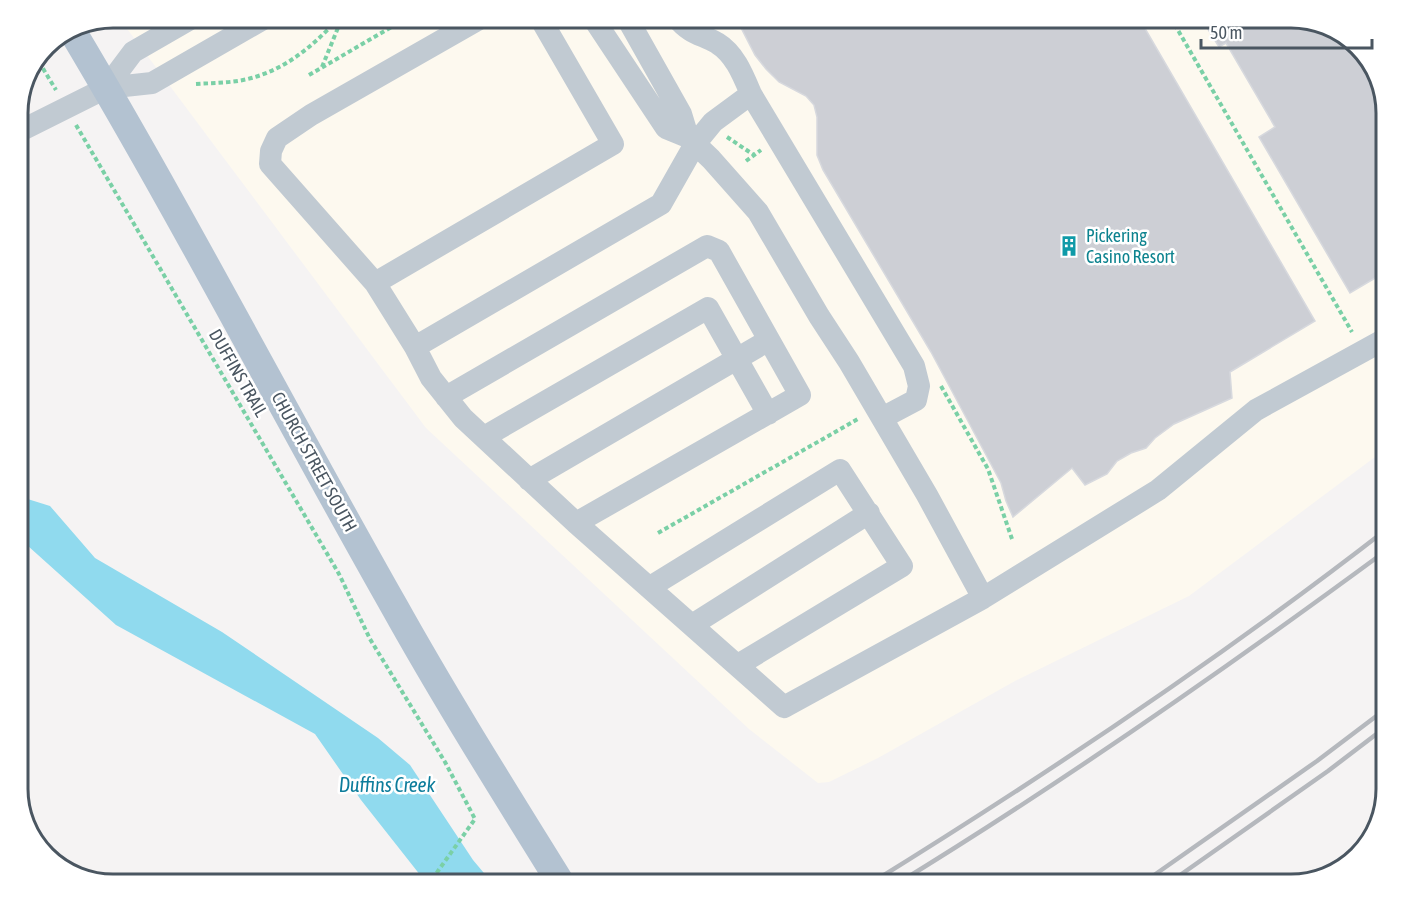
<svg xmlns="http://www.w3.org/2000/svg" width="1405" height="903" font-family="'Asap Condensed',sans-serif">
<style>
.commercial{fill:#fdf9ef}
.water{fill:#90daee}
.building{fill:#cdcfd5;stroke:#d7d9de;stroke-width:1.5}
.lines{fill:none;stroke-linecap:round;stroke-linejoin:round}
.path{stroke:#7ad0a6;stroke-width:4;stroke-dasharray:4.5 3;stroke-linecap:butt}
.minor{stroke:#c1cad2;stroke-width:22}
.major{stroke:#b3c2d1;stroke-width:28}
.rail{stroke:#b5b8bd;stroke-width:4.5}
.labels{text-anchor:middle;stroke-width:5;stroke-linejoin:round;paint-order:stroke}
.culture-label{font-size:18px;fill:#0d838f;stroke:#fff;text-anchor:start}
.street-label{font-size:18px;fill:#4a5661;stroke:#fff}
.water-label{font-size:20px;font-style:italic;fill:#0c7c9b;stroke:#fff}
.rim{fill:none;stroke:#4a5661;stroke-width:3}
</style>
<rect width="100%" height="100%" fill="#f5f3f3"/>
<path class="commercial" d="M119,18H1292L1344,34L1374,65L1387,107V448L1189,596L1015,681L878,758L829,782L818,783L749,729L426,428Z"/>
<path class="water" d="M18,496L50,506L95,558L222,632L378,738L410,765L473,860L494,885H428L361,800L315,734L116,625L18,537Z"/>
<path class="building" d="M736,18H1139L1315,321L1230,372L1232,398L1174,424L1155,438L1146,448L1131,453L1117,461L1107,474L1085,485L1072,468L1013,517L1006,501L1001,483L931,352L823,170L817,155V117L814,105L806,96L779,82L766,69L755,55Z
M1201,18H1292L1344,34L1374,65L1387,107V271L1350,293L1259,137L1275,127L1226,43L1219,47Z"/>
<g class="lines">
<path class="path" d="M1171,18L1352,332
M39,62L56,90
M322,67L342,18
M309,75L407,18
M196,84C212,83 228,83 243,80C283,72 312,47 339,18
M76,125L339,574L370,639L445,762L475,819L428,885
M727,137L754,155
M746,161L761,150
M941,386L988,469L1012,539
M658,533L858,419"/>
<path class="minor" d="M593,18L666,128L688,137L711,159L758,212L819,316L849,362L927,495L983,598
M627,18L681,114L688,137
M677,18C690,34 701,34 717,43C735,54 743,75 751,94L914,366L919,386L916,400L882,418
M106,88L133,52L192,18
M751,94L713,122L695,144L661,204L415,347L431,378L463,418L576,523L784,707L983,598L1158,490L1256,410L1387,338
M18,132L106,88L152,83L265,18
M375,283L613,144L540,18
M415,347L375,283L270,164L271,151L277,138L311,115L481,18
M446,397L707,246L719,251L800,395L576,523
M484,437L708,308L768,414
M529,480L769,340
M650,587L840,470L902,566L738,665
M692,625L869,513"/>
<path class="major" d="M74,34C186,222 286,416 394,606C447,701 505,793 562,885"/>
<path class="rail" d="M868,885C1046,775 1221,658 1387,529
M895,885C1065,781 1227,668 1387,550
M1140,885L1317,761L1387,708
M1166,885L1328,771L1387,726"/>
</g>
<defs>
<g id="building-bare" transform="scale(1.62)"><path d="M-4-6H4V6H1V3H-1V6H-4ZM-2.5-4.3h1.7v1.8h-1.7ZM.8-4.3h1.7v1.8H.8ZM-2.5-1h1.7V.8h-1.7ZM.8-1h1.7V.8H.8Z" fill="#0f9aa8" stroke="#fff" stroke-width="2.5" paint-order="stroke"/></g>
</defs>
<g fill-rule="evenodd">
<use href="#building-bare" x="1069" y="246"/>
</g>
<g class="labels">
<g class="culture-label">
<text x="1086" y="242">Pickering<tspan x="1086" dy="21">Casino Resort</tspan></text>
</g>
<g class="street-label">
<text transform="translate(238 373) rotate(60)" y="6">DUFFINS TRAIL</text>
<text transform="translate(314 462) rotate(61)" y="6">CHURCH STREET SOUTH</text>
</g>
<g class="water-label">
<text x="387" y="792">Duffins Creek</text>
</g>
</g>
<path d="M0 0H1405V903H0ZM113 28H1291A85 85 0 0 1 1376 113V789A85 85 0 0 1 1291 874H113A85 85 0 0 1 28 789V113A85 85 0 0 1 113 28Z" fill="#fff" fill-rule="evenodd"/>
<path class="rim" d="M113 28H1291A85 85 0 0 1 1376 113V789A85 85 0 0 1 1291 874H113A85 85 0 0 1 28 789V113A85 85 0 0 1 113 28Z"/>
<path d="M1201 39v9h171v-9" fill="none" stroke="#4a5661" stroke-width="3"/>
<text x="1210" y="39" font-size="18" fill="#4a5661" stroke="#ffffff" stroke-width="4.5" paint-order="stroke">50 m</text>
</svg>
